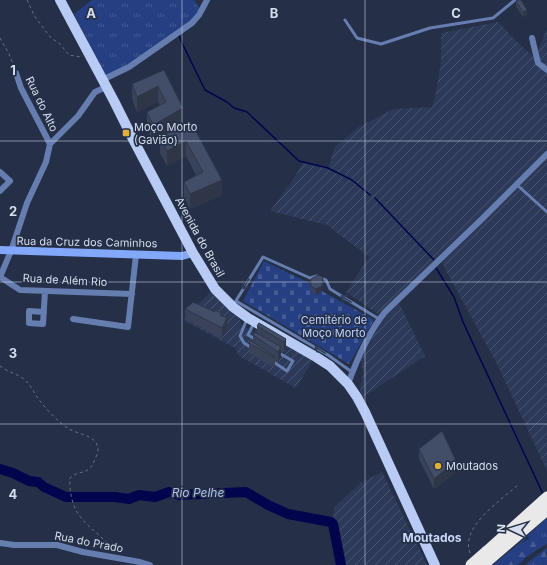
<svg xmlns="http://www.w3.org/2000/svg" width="547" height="565" font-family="Inter,sans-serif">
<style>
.industrial{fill:url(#industrial-furrows)}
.grass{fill:url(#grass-tufts)}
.forest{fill:url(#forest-firs)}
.cemetery{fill:url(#cemetery-stones)}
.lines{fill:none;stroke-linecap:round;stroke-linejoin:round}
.stream{stroke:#02044e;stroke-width:1.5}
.river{stroke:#02044e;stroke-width:10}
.path{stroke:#677186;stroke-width:1;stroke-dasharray:3 3;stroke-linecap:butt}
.lane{stroke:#667db0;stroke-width:3}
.street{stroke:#667db0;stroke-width:6}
.secondary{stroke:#83a7f9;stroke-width:8}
.primary{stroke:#b7cbf5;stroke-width:10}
.highway{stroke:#e9e9e9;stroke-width:11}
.highway-bridge{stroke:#e9e9e9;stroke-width:11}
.wall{fill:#394259}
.shaded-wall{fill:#2e3648}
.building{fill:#424d67;stroke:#2e3648}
.oneway{stroke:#2f3c58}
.grid{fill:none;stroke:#d6dded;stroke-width:1;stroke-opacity:0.55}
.poi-dot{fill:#e1af34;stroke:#253048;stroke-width:1.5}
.labels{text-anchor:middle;stroke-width:3.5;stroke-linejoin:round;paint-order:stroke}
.street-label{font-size:11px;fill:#d6dded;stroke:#253048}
.poi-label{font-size:11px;fill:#d6dded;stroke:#253048;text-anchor:start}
.park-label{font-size:11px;fill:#bed2fc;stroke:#253048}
.water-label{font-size:12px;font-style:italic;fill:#afc2ec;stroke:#253048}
.neighbourhood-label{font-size:12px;font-weight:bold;fill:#cbd9f9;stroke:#253048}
.grid-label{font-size:13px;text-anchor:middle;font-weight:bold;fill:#d6dded;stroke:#253048;stroke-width:3.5;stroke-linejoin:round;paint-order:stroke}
</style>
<defs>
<pattern id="industrial-furrows" width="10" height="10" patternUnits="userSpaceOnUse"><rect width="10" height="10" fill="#2c3958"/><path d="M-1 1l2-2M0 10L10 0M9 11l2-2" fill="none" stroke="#4a5570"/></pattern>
<pattern id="grass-tufts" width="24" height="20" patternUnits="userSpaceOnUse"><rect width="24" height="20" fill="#253f82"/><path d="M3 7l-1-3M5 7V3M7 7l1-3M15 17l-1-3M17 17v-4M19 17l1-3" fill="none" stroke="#445a94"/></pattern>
<pattern id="forest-firs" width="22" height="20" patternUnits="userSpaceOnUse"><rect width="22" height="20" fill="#253f82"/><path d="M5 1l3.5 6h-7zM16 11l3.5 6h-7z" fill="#445a94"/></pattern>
<pattern id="cemetery-stones" width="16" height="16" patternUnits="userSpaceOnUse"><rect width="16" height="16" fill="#253f82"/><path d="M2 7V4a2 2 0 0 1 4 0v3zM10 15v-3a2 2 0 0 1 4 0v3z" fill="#445a94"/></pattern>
</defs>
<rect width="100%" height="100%" fill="#253048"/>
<path class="industrial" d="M498,22L517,42L535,58L547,29V471L497,364L444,267L440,256L378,314L346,292L369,257L327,225L270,211L290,184L303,163L328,168L335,147L359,127L393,109L432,107L435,97L441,63V33Z
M211,291L229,309L239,318L241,324L252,331L257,330L277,342L313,360L296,388L239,356L235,348L183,320Z
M399,303L425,356L363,397L360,391L363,373L361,360L374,333L390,311Z
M382,472L427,565H343L333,515L334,507L362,482Z"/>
<path class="grass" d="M92,0H194L200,9L192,21L125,66L109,76L105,75L74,14Z
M547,518V544L536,550L528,557L532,552L529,536L521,544L517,545Z
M547,556V565H525L530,561L534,563L541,561Z"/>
<path class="forest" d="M536,533H538V541L532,552L518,565H493L517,545C524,544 530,536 536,533Z
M547,548L546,557L541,561L534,563L530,561Z"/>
<path class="cemetery" d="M264,261L311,284L319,279L323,281L322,291L374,320L349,364L243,301Z"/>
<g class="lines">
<path class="stream" d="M179,35L182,43L205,90L227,102L234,108L247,112L299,161L328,168L352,180L370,195
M375,198L434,260
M436,268L454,297L463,322L543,494"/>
<path class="river" d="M0,469L13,473L29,481L38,482L44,487L66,497H115L129,499L139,495L155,497L169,492L179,495L246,492L268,505L288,514L331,522L333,524L341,565"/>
<path class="path" d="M27,0L35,17L51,38L60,44L69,55L81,57
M0,38L8,52L15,68
M0,366C7,372 18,374 24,379C32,386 34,394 40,401C48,411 58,422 69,429C79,435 99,435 98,451C98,453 96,457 95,459C88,478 80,468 70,478C69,489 72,506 79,515C89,529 104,537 114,551
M470,553C460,526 502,500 519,484"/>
<path class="lane" d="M345,20L357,38L381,44L430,28L493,18L515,0
M516,184L547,212
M236,301L328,355L352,372
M234,304L263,257L310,278L317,276L326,280L330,289L379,319
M247,319L240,336L244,343L252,348
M254,323L248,335L257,340
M272,361L287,371L293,361L277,352"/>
<path class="street" d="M532,38L538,63L547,70
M16,73L21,88L50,144
M102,80L129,67L192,23L199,15L207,0
M0,172L10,181L0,191
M0,277L11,251L27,203L46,162L50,144L78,116L95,92L106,87
M0,277L20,290L132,294
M44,312L29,311V323L43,324L45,291
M73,319L128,327L136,255
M348,384C357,359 368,333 385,312L484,217L547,154
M0,543L14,545H57L83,552L140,562L150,565"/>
<path class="secondary" d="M0,250L182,256L193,253"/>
<path class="primary" d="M60,0L114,101L134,141L193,253L215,289L233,307L248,318L316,357L330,366L348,384L357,397L365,412L435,565"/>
<path class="highway" d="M487,551L547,497
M483,565L547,510"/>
<path class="highway-bridge" d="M471,565L487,551"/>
</g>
<path class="wall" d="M516,1L527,15L523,17L516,6Z
M164,70L183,124L153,140L147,128V112L160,106L158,102L137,112L132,99V84Z
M191,122L222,195L190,209L184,197V182L196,175L186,156L167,166L160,153V137Z
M311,279L322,291L316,295L311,291Z
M185,309L221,315L227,328L222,339L185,319Z
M257,326L286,339V349L284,352L281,351V358L278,362L275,360V368L249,353V343L253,342V335L257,333Z
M419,449L456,472L434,489L419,459Z"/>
<path class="shaded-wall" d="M527,10V15L523,17V12Z
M158,86V102L137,112V97Z
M183,108V124L153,140V125Z
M186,141V156L167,166V151Z
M222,180V195L190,209V194Z
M323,277L322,291L316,295V289Z
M227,318V328L222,339V328Z
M286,339V349L284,352V342Z
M281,347V358L278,362V352Z
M456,461V472L434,489V479Z"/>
<path class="building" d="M518,0H521L527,10L523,12L516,1Z
M164,70L183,108L153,125L147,112L166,102L158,86L137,97L132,84Z
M191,122L222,180L190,194L184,182L203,172L186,141L167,151L160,137Z
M318,275L323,277L322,286L316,289L311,286V279Z
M193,302L215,312V310L221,313L220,315L227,318L222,328L185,309Z
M259,323L286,339L284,342L257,326Z
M255,332L281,347L278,352L253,335Z
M250,340L275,357V358L249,343Z
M442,431L456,461L434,479L419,449Z"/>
<defs><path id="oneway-shaft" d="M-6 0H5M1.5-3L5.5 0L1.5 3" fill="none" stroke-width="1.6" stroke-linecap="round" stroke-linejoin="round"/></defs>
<g class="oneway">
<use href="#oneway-shaft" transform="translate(246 284) rotate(121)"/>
<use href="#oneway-shaft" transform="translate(346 299) rotate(-149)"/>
<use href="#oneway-shaft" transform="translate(320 350) rotate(-149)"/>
</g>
<path class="grid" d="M182,0V565M365,0V565M0,141H547M0,282H547M0,424H547"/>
<g class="poi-dot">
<rect x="122" y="129" width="8" height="8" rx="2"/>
<circle cx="438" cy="466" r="4"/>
</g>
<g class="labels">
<g class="street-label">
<text transform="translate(42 104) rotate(64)" y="4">Rua do Alto</text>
<text transform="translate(200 237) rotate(61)" y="4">Avenida do Brasil</text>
<text transform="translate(87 242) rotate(1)" y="4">Rua da Cruz dos Caminhos</text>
<text transform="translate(65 280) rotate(3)" y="4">Rua de Além Rio</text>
<text transform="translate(89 542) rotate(11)" y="4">Rua do Prado</text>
</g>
<g class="poi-label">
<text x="134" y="131">Moço Morto<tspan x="134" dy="13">(Gavião)</tspan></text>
<text x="446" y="470">Moutados</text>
</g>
<g class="park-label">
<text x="334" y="324">Cemitério de<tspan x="334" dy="13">Moço Morto</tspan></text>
</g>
<g class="water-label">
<text x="198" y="497">Rio Pelhe</text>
</g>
<g class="neighbourhood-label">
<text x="432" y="542">Moutados</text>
</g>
</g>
<g class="grid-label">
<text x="91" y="18">A</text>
<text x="274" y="18">B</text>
<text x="456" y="18">C</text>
<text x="13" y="75">1</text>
<text x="13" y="216">2</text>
<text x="13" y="358">3</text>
<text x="13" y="499">4</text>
</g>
<g transform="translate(511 529) rotate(274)" stroke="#253048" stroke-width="3" paint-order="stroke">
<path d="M0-3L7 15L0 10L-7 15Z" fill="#d6dded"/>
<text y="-6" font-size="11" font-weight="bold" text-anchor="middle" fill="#d6dded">N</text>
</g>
</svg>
